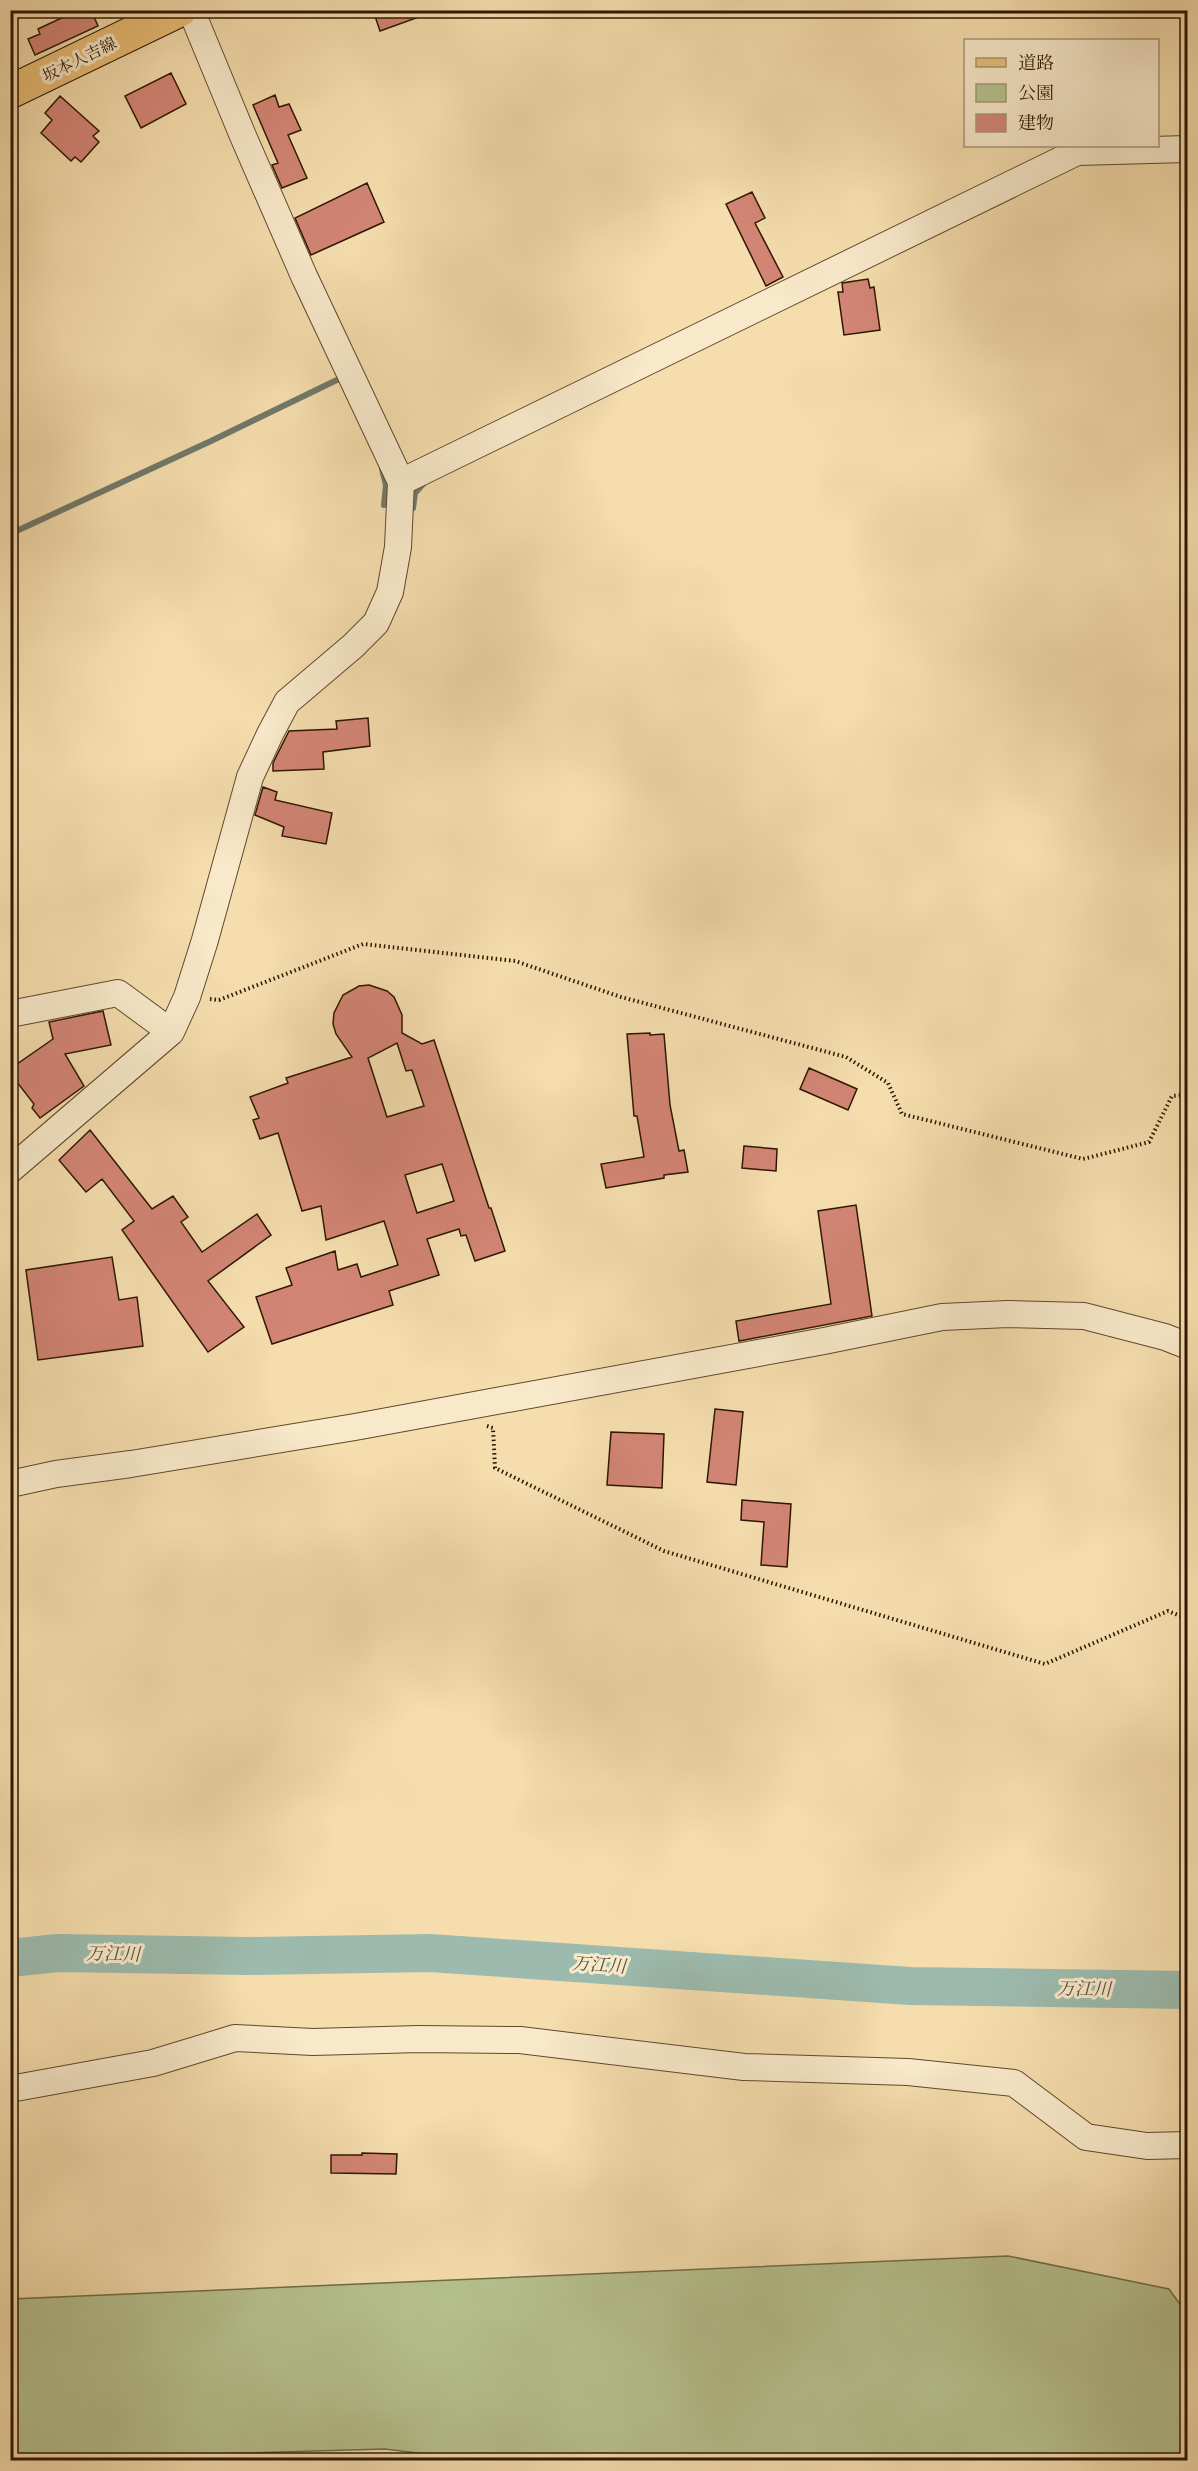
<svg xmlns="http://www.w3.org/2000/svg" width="1198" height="2471" font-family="'IM FELL Great Primer','Noto Serif JP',serif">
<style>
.green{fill:#b6c28e;stroke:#726c48;stroke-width:1.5}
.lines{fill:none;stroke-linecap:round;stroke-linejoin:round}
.stream{stroke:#707969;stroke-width:6}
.river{stroke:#9cbbae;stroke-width:38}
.building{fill:#d38575;stroke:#2e1702;stroke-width:1.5;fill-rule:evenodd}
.minor-casing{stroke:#60482d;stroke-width:28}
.major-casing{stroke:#2e1702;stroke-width:35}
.path{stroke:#2e1702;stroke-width:4;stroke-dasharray:1.5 3;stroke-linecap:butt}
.minor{stroke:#f8e9ca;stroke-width:26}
.major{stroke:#eabe76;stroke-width:33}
.labels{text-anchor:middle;stroke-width:6;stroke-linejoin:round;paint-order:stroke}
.street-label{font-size:16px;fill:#2e1702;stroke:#f8e9ca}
.water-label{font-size:18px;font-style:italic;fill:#54503e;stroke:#f8e9ca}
</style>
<rect width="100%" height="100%" fill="#f5ddad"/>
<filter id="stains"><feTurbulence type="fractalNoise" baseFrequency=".00333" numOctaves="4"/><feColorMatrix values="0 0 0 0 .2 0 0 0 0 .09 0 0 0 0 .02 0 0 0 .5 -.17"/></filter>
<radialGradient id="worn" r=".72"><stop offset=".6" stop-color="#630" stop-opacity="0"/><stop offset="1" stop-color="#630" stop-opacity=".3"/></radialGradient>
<path class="green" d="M1008,2256L1169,2289L1187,2314V2460H473L385,2449L11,2460V2299Z"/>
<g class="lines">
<path class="stream" d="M382,469L386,485L384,505
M413,508L415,493L424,483
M10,534L211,441L341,378L342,380"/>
<path class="river" d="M10,1958L58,1953L247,1956L430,1953L910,1986L1188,1990"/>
</g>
<path class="building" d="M88,10H91L98,26L35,55L28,39L40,34L38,29L72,13L74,17Z
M373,10H430V13L380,31Z
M171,73L186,104L141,128L125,96Z
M275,95L279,107L289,104L301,130L288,135L307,178L282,188L272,165L278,163L253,105Z
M60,96L99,131L93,136L99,142L81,162L75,157L71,161L41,133L52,120L45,113Z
M367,183L384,222L311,255L295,218Z
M752,192L765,218L755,223L783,277L766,286L726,204Z
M868,279L870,288L874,287L880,330L844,335L838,292H843L842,283Z
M368,718L370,746L323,752L324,769L273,771V763L289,731L337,729L336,721Z
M263,787L277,792L275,800L332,813L326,844L282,836L284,827L255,815Z
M369,985L387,991L394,997L402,1015V1033L422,1044L434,1040L489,1208H491L505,1251L475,1261L466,1235L461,1236L459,1229L427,1239L439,1275L389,1291L393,1305L272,1344L256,1297L292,1285L286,1268L335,1251L338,1270L357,1264L361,1277L398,1265L384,1221L326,1240L321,1206L302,1211L278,1133L260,1139L253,1120L259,1118L250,1097L288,1083L286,1078L352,1057L336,1034L333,1024L334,1013L343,995L359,986ZM397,1043L406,1071L412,1070L424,1106L387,1117L368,1058ZM442,1164L454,1201L417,1213L405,1175Z
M103,1011L111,1045L65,1054L84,1086L40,1118L32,1108L34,1104L10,1073V1069L53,1039L49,1022Z
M650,1033V1035L664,1034L670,1105L679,1151L684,1150L688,1172L664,1175V1178L606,1188L601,1164L644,1157L637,1116H634L627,1034Z
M809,1068L857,1089L848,1110L800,1089Z
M90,1130L152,1209L173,1196L188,1217L181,1222L202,1252L257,1214L271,1235L208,1281L244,1327L208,1352L122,1230L134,1221L102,1179L86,1192L59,1160Z
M744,1146L777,1149L776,1171L742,1168Z
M856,1205L872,1316L739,1341L736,1321L831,1304L818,1211Z
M112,1257L119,1300L137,1297L143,1346L38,1360L26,1270Z
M715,1409L743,1412L736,1485L707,1482Z
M611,1432L664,1434L662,1488L607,1485Z
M742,1500L791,1504L787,1567L761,1565L764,1522L741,1520Z
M362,2153L397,2154L396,2174L331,2173V2155H362Z"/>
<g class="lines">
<g class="minor-casing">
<path id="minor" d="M401,482L1077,152L1188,149
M10,1014L118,993L171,1032
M10,1170L171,1032L187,997L205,940L250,777L270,734L287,702L353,646L376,623L390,592L398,547L401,482L304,276L243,136L191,10
M10,1484L56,1474L131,1464L355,1427L824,1341L942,1317L1008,1314L1084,1316L1165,1337L1188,1346
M10,2089L153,2063L235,2038L313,2042L419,2039L520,2040L744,2067L908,2072L1014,2083L1086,2137L1147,2146L1188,2145"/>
</g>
<g class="major-casing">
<path id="major" d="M10,92L180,10"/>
</g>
<path class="path" d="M210,999L219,1000L363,944L515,961L621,997L846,1057L888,1083L902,1114L1083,1159L1149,1142L1172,1096L1188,1095
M487,1426L493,1428L495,1468L664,1551L1045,1664L1168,1611L1188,1619"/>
<use href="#minor" class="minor"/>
<use href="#major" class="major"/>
</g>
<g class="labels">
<g class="street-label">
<text transform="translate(79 59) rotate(-26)" y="6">坂本人吉線</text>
</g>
<g class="water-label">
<text transform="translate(113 1954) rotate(1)" y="6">万江川</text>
<text transform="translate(599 1965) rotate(4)" y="6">万江川</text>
<text transform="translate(1084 1989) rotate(1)" y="6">万江川</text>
</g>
</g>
<rect width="1198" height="2471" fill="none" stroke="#f5ddad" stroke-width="36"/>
<rect x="12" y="12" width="1174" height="2447" fill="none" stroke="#2e1702" stroke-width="3"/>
<rect x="18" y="18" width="1162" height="2435" fill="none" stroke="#2e1702" stroke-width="1.5"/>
<rect x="964" y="39" width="195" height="108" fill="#f8e9ca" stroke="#a7957a" stroke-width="1.5"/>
<rect x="976" y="58" width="30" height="9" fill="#eabe76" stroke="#a7957a" stroke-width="1.5"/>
<text x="1018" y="69" font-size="18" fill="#2e1702">道路</text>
<rect x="976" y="84" width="30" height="18" fill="#b6c28e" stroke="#a7957a" stroke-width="1.5"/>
<text x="1018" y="99" font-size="18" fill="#2e1702">公園</text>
<rect x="976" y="114" width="30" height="18" fill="#d38575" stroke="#a7957a" stroke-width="1.5"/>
<text x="1018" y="129" font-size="18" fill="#2e1702">建物</text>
<rect width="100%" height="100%" filter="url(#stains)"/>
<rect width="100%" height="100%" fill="url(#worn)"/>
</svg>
